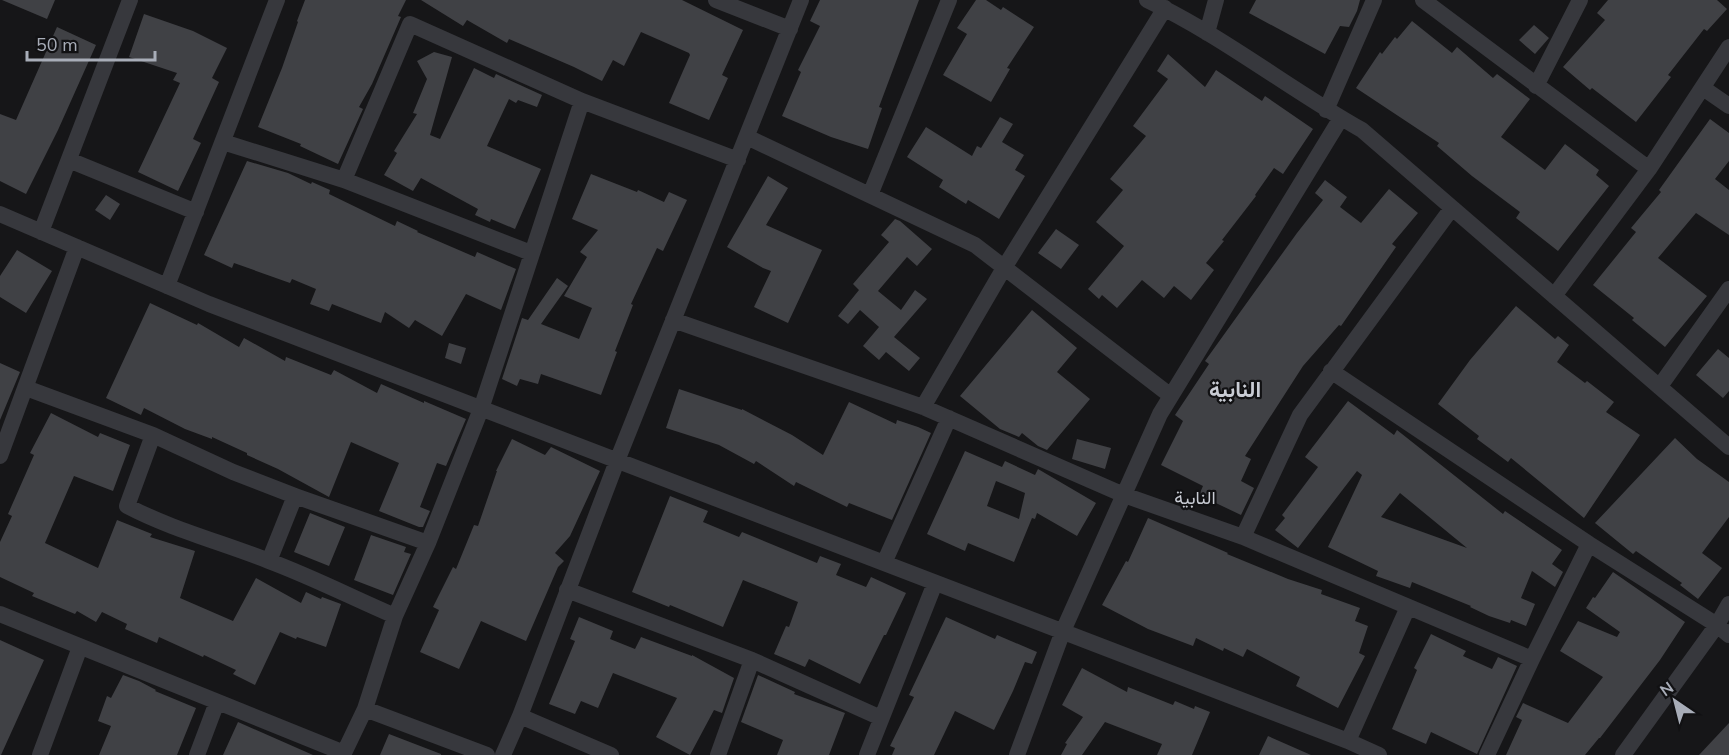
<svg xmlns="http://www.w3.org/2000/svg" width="1729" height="755" font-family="'Nunito Sans',Vazirmatn,sans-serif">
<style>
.building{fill:#404145;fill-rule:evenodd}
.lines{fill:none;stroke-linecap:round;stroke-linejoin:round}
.minor{stroke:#37383d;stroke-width:16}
.labels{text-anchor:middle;stroke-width:4.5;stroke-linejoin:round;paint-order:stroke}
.neighbourhood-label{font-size:18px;fill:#c9ccd4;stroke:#111113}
.district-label{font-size:22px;font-weight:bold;fill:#c9ccd4;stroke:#111113}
</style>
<rect width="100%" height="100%" fill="#161618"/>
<path class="building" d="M2,0H55L47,19Z
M305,0H406L398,16L401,17L372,84L359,107L363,109L338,164L300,146L301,144L258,127L282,68L298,22L297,21Z
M421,0H682L743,30L722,75L728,78L709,120L669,103L690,55L689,53L641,32L624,66L613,60L602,81L574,67L509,39L507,43L467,20L463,26Z
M820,0H919L879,107L882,108L868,149L831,137L782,116L801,72L798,70L820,26L810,21Z
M976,0H986L1001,10L1003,7L1034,27L1007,68L1010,69L991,102L943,75L967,34L957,28Z
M1256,0H1360L1357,11L1349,27L1340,26L1325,54L1249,13Z
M1608,0H1717L1727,9L1707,31L1704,29L1668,75L1671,77L1636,122L1592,88L1590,90L1563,67L1605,20L1597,13Z
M144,14L193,31L227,48L212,78L219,82L193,139L201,143L178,191L138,172L180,83L173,80L177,73L129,57Z
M1412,21L1452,53L1457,47L1493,78L1497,74L1530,99L1501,137L1545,170L1565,144L1599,170L1596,175L1609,186L1558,251L1516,218L1520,212L1472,176L1437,146L1439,143L1356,88L1380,52L1382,54L1395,37L1397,39Z
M1534,25L1549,38L1535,54L1519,40Z
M57,27L96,45L58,130L26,194L0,181V114L16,120Z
M434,52L452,57L430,135L440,139L474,68L494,78L496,74L542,95L537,107L518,100L516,103L509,99L487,146L541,169L515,229L491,219L490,222L475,215L478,209L421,178L413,191L384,175L397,153L394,151L417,114L413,113L427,79L417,61Z
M1168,54L1205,87L1216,70L1262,101L1265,96L1313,129L1283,174L1274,168L1255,195L1256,196L1222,240L1224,241L1206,263L1214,270L1191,300L1174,286L1164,298L1142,280L1117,308L1102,295L1099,299L1088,289L1124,246L1096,222L1123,190L1110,179L1146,136L1133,126L1168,79L1157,71Z
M1000,117L1013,124L1002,142L1024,155L1015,170L1025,176L999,219L968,200L966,204L939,187L943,180L907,157L926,127L972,156L977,146L981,148Z
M1710,119L1729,133V161L1715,179L1729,190V235L1696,213L1658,258L1707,296L1665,347L1632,320L1634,318L1593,285L1636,232L1631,228L1661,192L1659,190Z
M247,161L288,173L311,184L312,182L330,190L329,194L395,226L397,221L418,231L417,232L475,257L477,252L516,269L501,310L466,294L442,336L415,320L409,328L385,312L381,323L332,304L329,311L310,304L316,289L292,279L290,283L234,263L232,268L204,255Z
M591,174L637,192L638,190L664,202L669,192L687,200L663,251L657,248L631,304L633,305L615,351L617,352L601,395L541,374L538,384L520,379L517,386L502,379L522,318L528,320L557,278L568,286L541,324L579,339L592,308L564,296L587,257L580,252L598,230L572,219Z
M768,176L788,188L766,225L822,250L788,323L754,307L771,271L763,268L727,247Z
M1325,180L1347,197L1340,207L1361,223L1389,189L1418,213L1392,244L1396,247L1341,326L1339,325L1303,366L1245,456L1251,459L1241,481L1254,488L1241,515L1199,495L1203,486L1161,465L1183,421L1175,415L1209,364L1205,361L1297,233L1323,200L1315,193Z
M106,195L120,204L110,220L95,210Z
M895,219L900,221L932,249L917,266L907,257L878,291L901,310L915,290L927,299L894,337L920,358L909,371L886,352L879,360L863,346L879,327L860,310L848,324L838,316L859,290L853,284L889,242L881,235Z
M1056,229L1079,245L1061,269L1038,253Z
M17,250L52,271L26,313L0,297V276Z
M150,303L197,325L198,323L239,347L244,338L285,361L286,357L331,375L334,370L377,393L381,384L424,403V401L466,419L446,466L437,463L420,507L430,511L423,527H419L379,511L399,463L351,442L329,497L278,469L247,455V453L212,437V439L185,429L144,408L141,415L106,398Z
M1516,306L1555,339L1558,336L1569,345L1557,362L1585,383L1587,381L1614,402L1606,412L1640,435L1584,518L1511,458L1508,462L1477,439L1479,436L1438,404L1470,360Z
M1032,310L1077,348L1057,372L1090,399L1047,450L1038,446L1022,433L1019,437L1000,429L960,396Z
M449,343L466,348L461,364L445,358Z
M1718,349L1729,358V391L1723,398L1696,375Z
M0,363L20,372L0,420Z
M679,389L742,410V409L792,435L823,455L849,402L896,424L897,420L918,427L931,433L892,520L849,503L847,507L796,482L794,486L756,461L754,464L719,445L666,428Z
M1348,401L1394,435L1397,430L1503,514L1505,511L1562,550L1552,564L1563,572L1555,587L1532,571L1521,598L1535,604L1526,626L1511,620L1510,623L1489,616L1470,607L1471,606L1412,582L1410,588L1376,576L1378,571L1328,547L1362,475L1357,471L1298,548L1275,530L1285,518L1282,515L1318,467L1305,457ZM1400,493L1467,548L1381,517Z
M51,413L98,437L100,433L130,445L113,491L74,476L45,543L98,568L117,520L152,534L150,537L195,551L180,598L233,621L256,578L301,603L306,592L321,599L322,597L341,604L326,647L297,637L296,639L280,632L255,685L233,674L236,670L204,655L203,657L159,637L157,643L125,629L127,624L102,612L96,622L77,611L75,614L32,596L34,593L0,577V542L12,516L8,514L34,455L30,453Z
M1675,438L1697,459L1729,482V517L1702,553L1722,568L1698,599L1680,585L1682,583L1636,551L1633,554L1595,523Z
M512,439L545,455L551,447L600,471L570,536L555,553L564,561L558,567L526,641L481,621L459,669L420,652L439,610L433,607L453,567L456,569L474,525L478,526L497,471H496Z
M1077,439L1111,448L1105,469L1072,459Z
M965,451L1002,467L1005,461L1035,475L1038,469L1096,503L1077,536L1037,513L1035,519L1032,518L1014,562L968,543L965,551L927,534ZM996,481L1025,493L1019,519L987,506Z
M670,496L708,511L703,522L739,537L742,532L817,563L820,556L841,564L836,575L866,587L871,577L906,593L886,635H884L860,684L809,659L805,667L774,654L786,626L789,627L798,602L743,580L723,627L670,605L669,607L632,592Z
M310,513L345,527L329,566L294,552Z
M1148,518L1228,553L1227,554L1288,579L1322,590L1321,594L1360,608L1355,621L1368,626L1359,653L1365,656L1338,708L1296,686L1300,677L1247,649L1243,657L1224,648L1223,651L1196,638L1193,646L1148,629L1102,605L1126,561L1128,562Z
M371,535L406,547L404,552L411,554L393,595L354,580Z
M1613,572L1685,622L1660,660L1600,738H1599L1585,755H1506L1522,720L1516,717L1523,703L1568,723L1603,677L1560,651L1578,621L1617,637L1620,632L1586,608L1593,597L1595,598Z
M579,617L613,631L610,639L635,649L641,637L692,656V655L734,678L722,713L714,710L690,755L656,737L677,698L613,673L598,708L581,701L575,714L549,704L575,641L570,639Z
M946,617L995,639L997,635L1037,652L1032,664L1025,662L1013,691L994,730L955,711L934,755H892L895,748L890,746L914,697L909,695Z
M1431,634L1466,651L1463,656L1492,669L1498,657L1517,666L1477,754L1431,732L1426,744L1392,729L1417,670L1414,668Z
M0,640L44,660L1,755H0Z
M1082,668L1127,692L1128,687L1173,705L1175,701L1194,709L1195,706L1210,712L1192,755H1157L1162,744L1105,722L1082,755H1061L1067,744L1065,743L1083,717L1062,705Z
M123,675L139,681L156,690L155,691L196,708L177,755H99L111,726L98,721L107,696L111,698Z
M758,675L795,692L794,694L845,713L829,755H777L783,740L741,722Z
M238,722L313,755H223Z
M1729,723V755H1699Z
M389,734L441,754V755H380Z
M1268,736L1311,755H1259Z"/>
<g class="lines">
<path class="minor" d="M716,0L790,29
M1147,0C1223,36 1289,89 1362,130L1729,447
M1423,0L1649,169
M1207,33L1216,0
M1536,86L1580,0
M1703,88L1729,106
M1326,110L1374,0
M747,137L975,245L1171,396
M223,142L344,180L531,253
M69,160L196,212
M344,180L410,24L582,101L738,160
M870,195L949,0
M0,214L209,304L1348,741L1379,755
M41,232L130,0
M167,286L277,0
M1554,296L1649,169L1729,47
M673,320L923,407L1124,495L1243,537L1532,659
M1331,371L1589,544L1717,625L1729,635
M1660,386L1729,289
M26,388L153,435L233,472L295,496L428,543
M923,407L1004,268L1165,8
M153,435L127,506C173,530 221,542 269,561C312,577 353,598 395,616
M0,456L77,247
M1243,537L1300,415L1452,208
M269,561L295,496
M884,563L949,418
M567,590L752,660L881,718
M0,614L344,753
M365,709L487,755
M520,716L611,755
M1348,741L1408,607
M40,755L80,647
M197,755L217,702
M343,755L365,709L395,616L428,543L481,409L582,101
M503,755L520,716L617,461L801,0
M718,755L752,660
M867,755L935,583
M1017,755L1063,631L1160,414L1341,118
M1487,755L1532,659L1589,544
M1623,755L1717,625L1729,604"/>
</g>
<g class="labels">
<g class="neighbourhood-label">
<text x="1195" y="504">النابية</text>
</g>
<g class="district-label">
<text x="1235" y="397">النابية</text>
</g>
</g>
<g transform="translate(1675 701) rotate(325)" stroke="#111113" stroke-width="4.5" paint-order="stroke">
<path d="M0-4.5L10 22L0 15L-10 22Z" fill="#a8adb8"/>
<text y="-9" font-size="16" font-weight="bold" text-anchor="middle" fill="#a8adb8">N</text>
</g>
<path d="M27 51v9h128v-9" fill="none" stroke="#a8adb8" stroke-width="3"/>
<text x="36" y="51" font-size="18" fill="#a8adb8" stroke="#111113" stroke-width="4.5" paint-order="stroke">50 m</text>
</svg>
